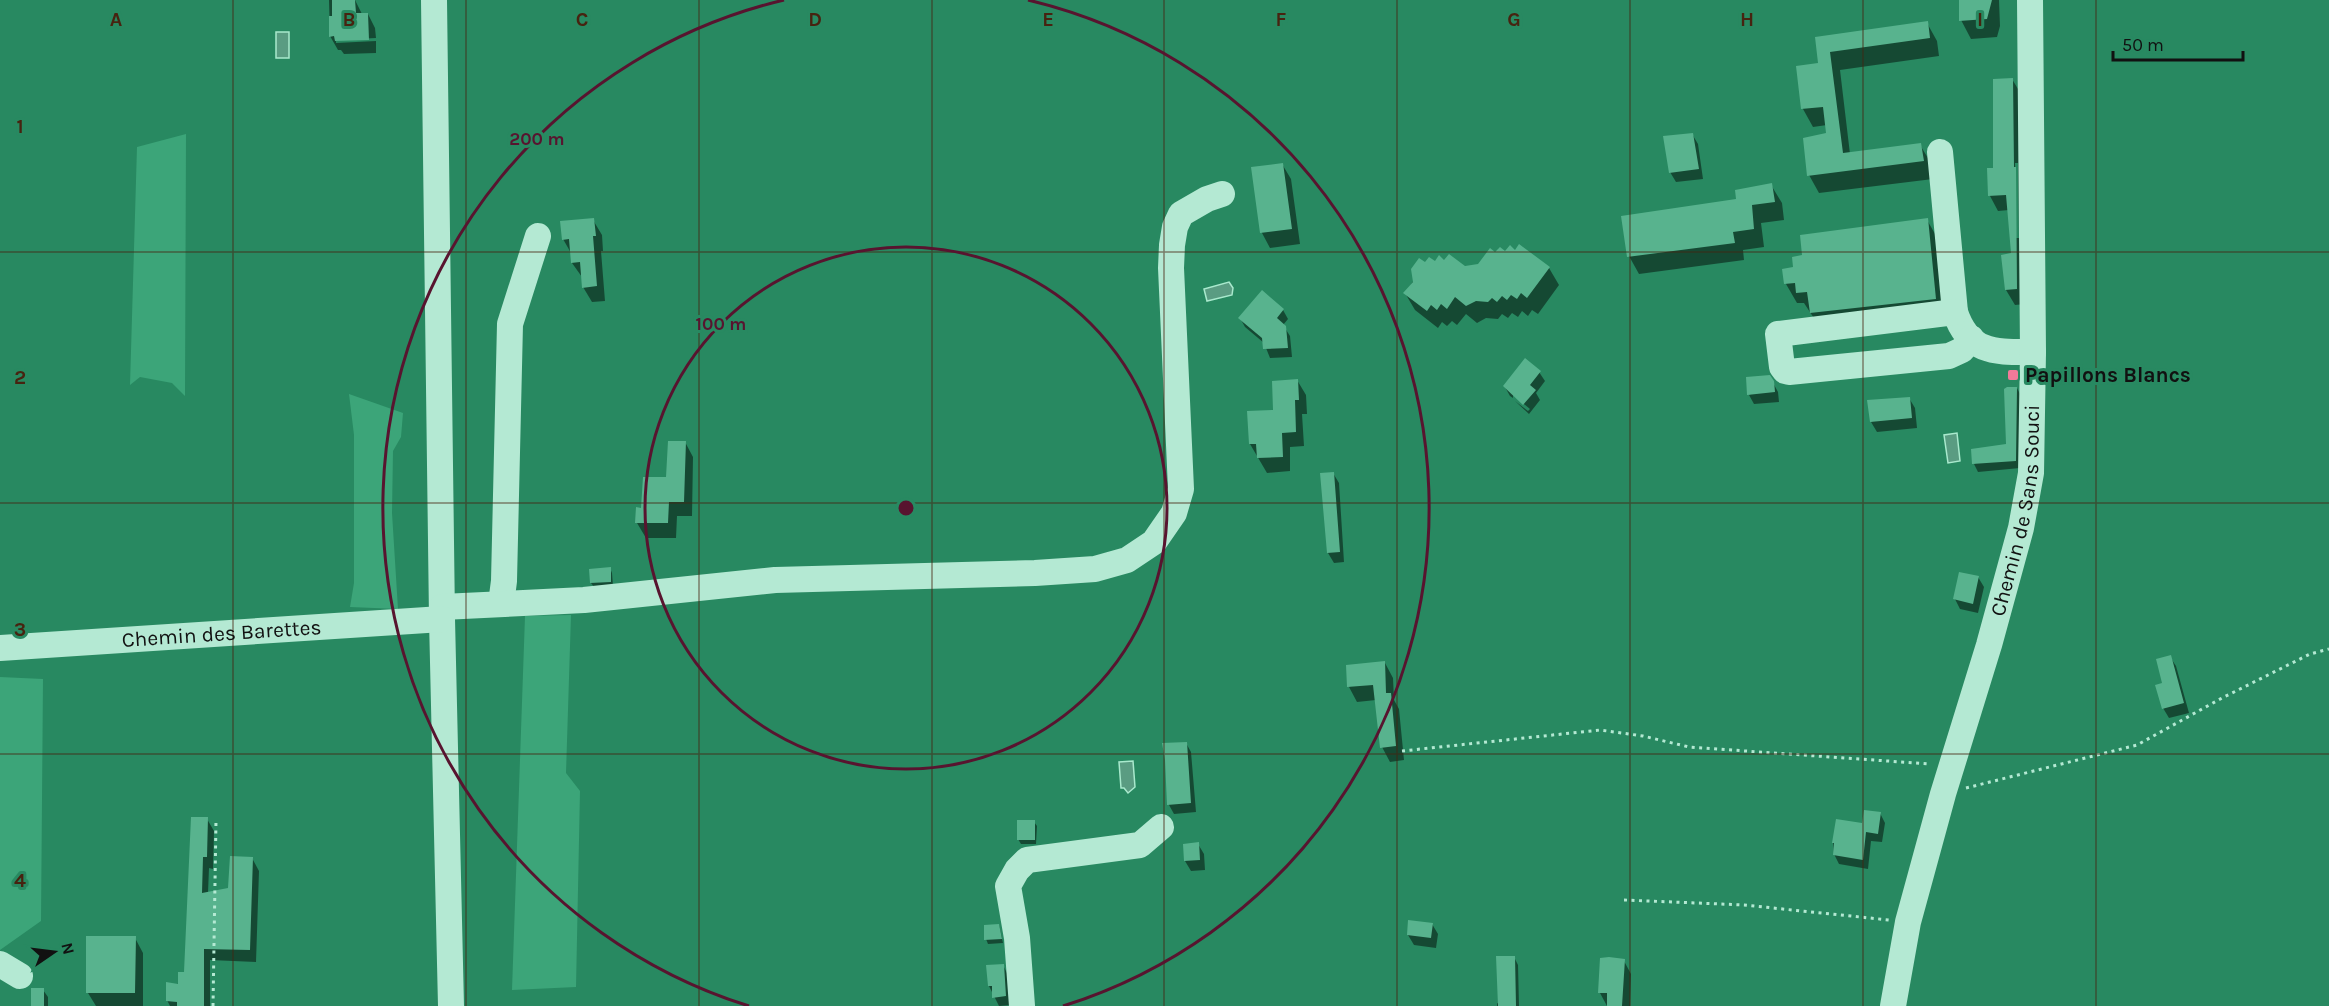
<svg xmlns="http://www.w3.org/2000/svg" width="2329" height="1006" font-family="Karla,sans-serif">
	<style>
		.green { fill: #3ca579 }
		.water { fill: #5a9c82; stroke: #a9e9cd; stroke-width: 1.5 }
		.shadow { fill: #0007; fill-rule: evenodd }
		.building { fill: #58b38e }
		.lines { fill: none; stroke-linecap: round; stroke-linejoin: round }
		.path { stroke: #b4e9d3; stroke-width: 3; stroke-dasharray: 3 4.5; stroke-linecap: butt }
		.minor { stroke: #b4e9d3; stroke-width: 26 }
		.grid { fill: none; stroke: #472310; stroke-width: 1.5; stroke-opacity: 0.55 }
		.ring { fill: none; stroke: #58142f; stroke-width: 3 }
		.poi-dot { fill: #f17a99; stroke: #288961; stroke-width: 2 }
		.labels { text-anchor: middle; stroke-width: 6; stroke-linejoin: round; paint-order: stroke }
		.poi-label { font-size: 21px; font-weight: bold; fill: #111; stroke: #288961; text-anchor: start }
		.street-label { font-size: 21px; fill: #111; stroke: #288961 }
		.grid-label { font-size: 20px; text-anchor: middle; font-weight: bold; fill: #472310; stroke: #288961; stroke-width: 6; stroke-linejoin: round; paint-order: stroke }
		.centre { fill: #58142f; stroke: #288961; stroke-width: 3 }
		.ring-label { font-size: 18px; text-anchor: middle; font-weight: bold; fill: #58142f; stroke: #288961; stroke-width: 6; stroke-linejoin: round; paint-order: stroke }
	</style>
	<rect width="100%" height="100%" fill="#288961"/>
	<path class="green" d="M186,134L185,396L172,383L140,377L130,385L137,147Z
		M349,394L403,413L401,437L393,451L392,513L398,609L350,607L354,583V435Z
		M571,615L566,773L580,791L576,987L512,990L525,616Z
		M0,677L43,679L41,921L0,950Z"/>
	<path class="water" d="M276,32H289V58H276Z
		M1229,282L1233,288L1232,295L1207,301L1204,289Z
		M1957,433L1960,461L1948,463L1944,435Z
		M1133,761L1135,787L1128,793L1124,788H1121L1119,762Z"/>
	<path class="shadow" d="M329,0H355L362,14H368L375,28L376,38L336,40V43L376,41V53L344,54L341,50H338L330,36Z
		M1960,0H1999L2000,26L1997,37L1971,39L1961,20Z
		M1927,23L1937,41L1939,56L1840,70L1850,154L1920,145L1931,163L1933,179L1819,193L1809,175L1828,135L1827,125L1813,127L1803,109L1798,67L1819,64L1817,39Z
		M2012,79L2021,94L2025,304L2015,305L2006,290L2012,255L2009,210L1998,211L1990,196ZM2015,163H2018L2019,238H2016Z
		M1692,134L1698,144L1703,179L1676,182L1670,172Z
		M1282,164L1291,179L1300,244L1270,248L1262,233L1253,169Z
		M1771,185L1782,203L1784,220L1761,223L1764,247L1743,250L1744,260L1639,274L1629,256Z
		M593,220L602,235L603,251H601L605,301L592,302L583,287L582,277L572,263L571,253L563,239Z
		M1927,220L1938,239L1947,319L1823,332L1804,303H1797L1786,284L1795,268Z
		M1506,253L1549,268L1559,285L1538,314L1532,310L1528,316L1522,311L1518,317L1512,313L1508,318L1502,314L1498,319L1486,318L1477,323L1466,314L1457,325L1452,321L1447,326L1442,322L1438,328L1415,310L1405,293L1425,265L1445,262L1464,267L1479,265L1496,255Z
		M1283,310L1288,319L1283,325L1290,336L1292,357L1270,358L1264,343L1245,327L1240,318Z
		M1539,372L1545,381L1536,393L1540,400L1529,414L1515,401L1528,411L1530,409L1513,395V398L1510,396L1505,387Z
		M1297,380L1306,395L1307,414H1302L1304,446L1290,447V471L1267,473L1250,444L1249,412H1275Z
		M1772,381L1778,392L1779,402L1754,404L1749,395Z
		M2017,388L2021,396L2020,468L1978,472L1974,464L2008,445Z
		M1909,398L1915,408L1917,428L1877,432L1871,422Z
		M685,442L693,457L692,516H677L676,538H646L637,523L643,509L668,479Z
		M1333,473L1339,483L1344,562L1334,563L1328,553Z
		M610,568L612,573L613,586L594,587L591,583V570Z
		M1978,577L1984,587L1978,613L1960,609L1955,599Z
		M2170,657L2176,666L2189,713L2169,718L2163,708Z
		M1385,663L1393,678L1394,700L1399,709L1404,760L1390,762L1382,747L1376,700L1357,702L1349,687Z
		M1186,743L1191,752L1196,812L1174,814L1169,805L1167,759Z
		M1880,813L1885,823L1882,842L1871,841L1868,869L1839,864L1834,854L1833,842Z
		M207,819L214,831L213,869L209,868L208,893L229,889L252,858L259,871L256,962L210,960V1006H170L167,1000L185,973Z
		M1034,822L1037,826L1036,844H1021L1018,839Z
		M1198,844L1204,854L1205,870L1191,871L1185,861Z
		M1432,924L1438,934L1436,948L1414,945L1408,935Z
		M999,925L1003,943L988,944L986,939Z
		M135,938L143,953V1006H96L88,993Z
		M1514,957L1518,965L1519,1006H1497V1003L1499,1004Z
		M1624,961L1631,974L1630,1006H1607L1600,993Z
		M1003,965L1008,975L1011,1005L999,1006L989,986Z
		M43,990L48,997V1006H32Z"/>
	<path class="building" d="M332,0H355L356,13H368L369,40L335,41L334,36L329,37V16H332Z
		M1959,0H1992L1987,19L1959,21Z
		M1928,21L1930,38L1830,52L1843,153L1921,143L1924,161L1807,176L1803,138L1826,133L1823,107L1801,109L1796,66L1818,63L1815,37Z
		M2013,78L2014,167H2016L2017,289L2005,290L2001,255L2011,253L2006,195L1988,196L1987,168H1993V79Z
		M1693,133L1699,169L1669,173L1663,136Z
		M1283,163L1292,229L1260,233L1251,167Z
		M1772,183L1775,202L1752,205L1754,229L1733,232L1735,243L1627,257L1621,216L1736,199L1735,190Z
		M594,218L596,236H593L597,286L582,288L580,262L571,263L569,239L562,240L560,221Z
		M1928,218L1936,299L1810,313L1807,292L1796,293L1795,283L1784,284L1782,269L1793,267L1792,257L1802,255L1800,235Z
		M1519,244L1550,267L1527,298L1521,293L1517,299L1511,295L1507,300L1502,296L1497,302L1492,298L1488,302L1476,301L1466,306L1455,297L1447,309L1441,304L1437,310L1431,305L1427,311L1403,293L1413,282L1411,269L1419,258L1425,262L1429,257L1435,261L1439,255L1444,260L1449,254L1465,266L1478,264L1490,248L1495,252L1500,247L1505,251L1510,245L1515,250Z
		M1262,290L1284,309L1277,318L1286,326L1288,348L1263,349L1262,338L1238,318Z
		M1525,358L1541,371L1530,385L1536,390L1523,405L1503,386Z
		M1770,375L1774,381L1775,392L1747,395L1746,377Z
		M1298,379L1299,400H1295L1296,432L1282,433L1283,457L1257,458L1256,444H1249L1247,411L1273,410L1272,381Z
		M2007,387H2017L2016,461L1972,464L1971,449L2006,444L2004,389Z
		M1910,397L1912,418L1870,422L1867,400Z
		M668,441H686L684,502H669L668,523H635L636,507L641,508L643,477H666Z
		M1334,472L1340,552L1327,553L1320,473Z
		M611,567V582L590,583L589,569Z
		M1959,572L1979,576L1973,604L1953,599Z
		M2171,655L2184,703L2162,709L2155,685L2162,683L2156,659Z
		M1385,661L1386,693H1391L1396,746L1380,748L1373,685L1347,687L1346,665Z
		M1187,742L1191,803L1167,805L1165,760L1162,743Z
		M1864,810L1881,812L1878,834L1866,832L1863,860L1833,855L1834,843H1832L1836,819L1862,823Z
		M191,817H208L207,857H203L202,893L228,888L230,856L253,857L250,950L204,949V1006H177V1002L166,1001V982L178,984V972H184Z
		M1017,820H1035V840H1017Z
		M1199,842L1200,860L1184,861L1183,844Z
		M1408,920L1433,923L1431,938L1407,935Z
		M999,924L1002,939L984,940V925Z
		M86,936H136L135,993H86Z
		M1496,956H1515L1516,1006H1498Z
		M1609,957L1625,959L1622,1006H1607V993H1598L1600,958Z
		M1004,964L1006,996L992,998V986H988L986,965Z
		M31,988H44V1006H31Z"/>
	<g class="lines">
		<path class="path" d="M1402,751L1600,730L1643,736L1689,747L1930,764
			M1966,788L2137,745L2222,698L2310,654L2329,649
			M1624,900L1744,905L1889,920
			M213,1006L216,820"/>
		<g class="minor">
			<path d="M434,0L442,619L451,1006"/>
			<path d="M1940,152L1955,312C1969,354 1995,352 2033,352"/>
			<path d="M1955,312L1778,334L1782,367L1785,371L1789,372L1949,356L1962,350L1971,338"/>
			<path d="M501,604L504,581L510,324L538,236"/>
			<path d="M442,607L584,600L775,580L1035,573L1095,569L1127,560L1154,542L1174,513L1181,489L1171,268L1172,245L1175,227L1181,214L1207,199L1222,194"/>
			<path id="s1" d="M0,648L442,619"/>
			<path d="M0,964L20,976"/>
			<path d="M1022,1006L1017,938L1008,886L1017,870L1027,860L1140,845L1161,827"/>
			<path id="s2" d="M1893,1006L1908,922L1943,794L1989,645L2021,528L2031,473L2033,352L2030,0"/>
		</g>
	</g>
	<path class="grid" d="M233,0V1006M466,0V1006M699,0V1006M932,0V1006M1164,0V1006M1397,0V1006M1630,0V1006M1863,0V1006M2096,0V1006M0,252H2329M0,503H2329M0,754H2329"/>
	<g class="ring">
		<circle cx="906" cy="508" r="261"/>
		<path d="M749 1006A522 522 0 0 1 784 0M1028 0A522 522 0 0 1 1063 1006"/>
	</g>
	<rect class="poi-dot" x="2007" y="369" width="12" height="12" rx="3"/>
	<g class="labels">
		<g class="poi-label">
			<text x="2025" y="382">Papillons Blancs</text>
		</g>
		<g class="street-label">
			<text dy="7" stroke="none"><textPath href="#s2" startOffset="512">Chemin de Sans Souci</textPath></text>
			<text dy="7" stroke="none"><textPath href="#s1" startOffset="222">Chemin des Barettes</textPath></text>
		</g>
	</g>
	<g class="grid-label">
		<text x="116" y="26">A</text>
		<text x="349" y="26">B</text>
		<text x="582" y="26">C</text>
		<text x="815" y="26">D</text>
		<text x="1048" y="26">E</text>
		<text x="1281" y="26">F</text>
		<text x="1514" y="26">G</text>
		<text x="1747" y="26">H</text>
		<text x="1980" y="26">I</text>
		<text x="20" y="133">1</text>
		<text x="20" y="384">2</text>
		<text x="20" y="636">3</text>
		<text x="20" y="887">4</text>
	</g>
	<circle cx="906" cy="508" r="9" class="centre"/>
	<g class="ring-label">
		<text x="537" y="145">200 m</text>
		<text x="721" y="330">100 m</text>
	</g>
	<g transform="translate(54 952) rotate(76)" stroke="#288961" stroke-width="4.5" paint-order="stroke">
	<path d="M0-4.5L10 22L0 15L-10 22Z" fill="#111111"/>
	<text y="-9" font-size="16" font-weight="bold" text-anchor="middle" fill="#111111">N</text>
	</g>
	<path d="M2113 51v9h130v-9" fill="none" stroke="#111111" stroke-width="3"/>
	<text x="2122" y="51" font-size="18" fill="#111111" stroke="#288961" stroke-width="4.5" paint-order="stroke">50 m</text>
</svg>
